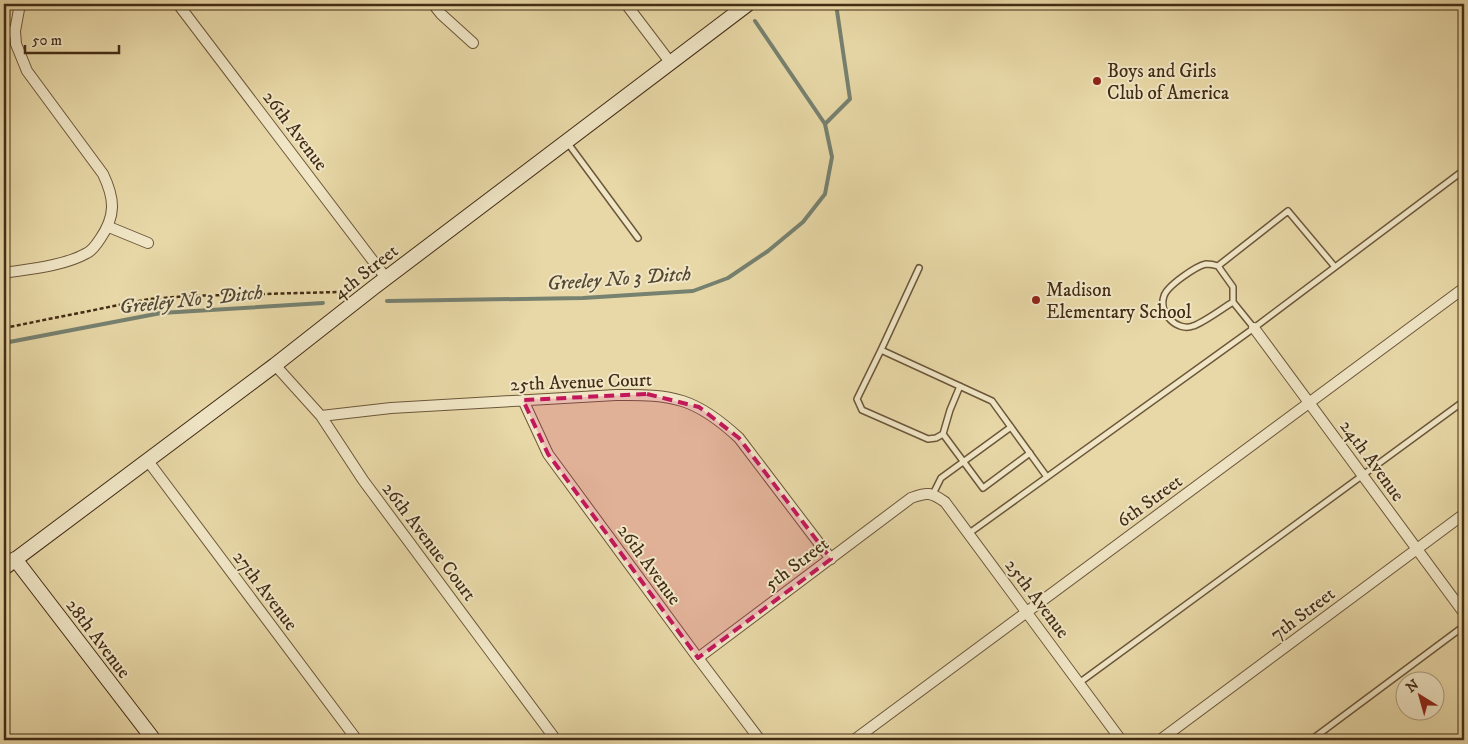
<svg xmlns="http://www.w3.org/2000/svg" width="1468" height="744" font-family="'IM FELL DW Pica',serif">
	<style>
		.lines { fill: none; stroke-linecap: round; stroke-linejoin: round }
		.stream { stroke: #768170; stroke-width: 4 }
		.lane-casing { stroke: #6c573a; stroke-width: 8 }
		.street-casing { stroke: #6c573a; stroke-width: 12 }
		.secondary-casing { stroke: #432c15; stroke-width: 16 }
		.path { stroke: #432c15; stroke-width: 2.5; stroke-dasharray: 4 2.5; stroke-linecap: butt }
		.lane { stroke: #f0e6c6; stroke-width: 5 }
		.street { stroke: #f0e6c6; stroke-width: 10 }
		.secondary { stroke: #f0e6c6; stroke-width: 14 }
		.marked { fill: #c2185b; fill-opacity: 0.2; stroke: #c2185b; stroke-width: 4; stroke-dasharray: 10 6; stroke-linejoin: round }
		.poi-dot { fill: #8f2418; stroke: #f0e6c6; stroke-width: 2 }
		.labels { text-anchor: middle; stroke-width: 4; stroke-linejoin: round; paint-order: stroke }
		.poi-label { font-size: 19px; fill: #432c15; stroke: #f0e6c6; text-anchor: start }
		.street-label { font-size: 19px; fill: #432c15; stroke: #f0e6c6 }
		.water-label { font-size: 20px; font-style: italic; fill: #544833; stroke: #f0e6c6 }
	</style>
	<rect width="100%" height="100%" fill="#e8d8a7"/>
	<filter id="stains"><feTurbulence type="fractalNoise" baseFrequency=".004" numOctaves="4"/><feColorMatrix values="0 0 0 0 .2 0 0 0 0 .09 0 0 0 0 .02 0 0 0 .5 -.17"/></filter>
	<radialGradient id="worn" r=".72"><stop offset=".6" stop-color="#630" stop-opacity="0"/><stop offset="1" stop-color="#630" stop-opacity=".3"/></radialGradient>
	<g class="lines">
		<path class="stream" d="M755,21L825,124
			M387,301L583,298L693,291L728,278L768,251L803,222L825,194L832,157L825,124L850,99L836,4
			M4,343L161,313L323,303"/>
		<g class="lane-casing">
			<path id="lane" d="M567,142L638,238
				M1218,266C1215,265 1210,264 1206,264C1196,266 1167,286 1164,296C1158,313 1177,332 1193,326C1203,323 1223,308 1233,302
				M919,268L881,350L992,401L1047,477
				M1254,328L1233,302V287L1218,266L1288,211L1335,267
				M881,350L857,399L862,410L928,439L936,438L943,434L950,410L960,386
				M943,434L983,488L1030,453
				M933,494L941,478L1011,427
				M968,534L1254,328L1464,170
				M1079,683L1464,401
				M1311,740L1464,626"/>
		</g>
		<g class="street-casing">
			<path id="street" d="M178,4L386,278
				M433,4L441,14L473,43
				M626,4L670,62
				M4,32L15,31
				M109,227L148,243
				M4,273C30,269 64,266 87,253C93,250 96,245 100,239C116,216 115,199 103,174L27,71L16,44L15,31L20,4
				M1254,328L1464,613
				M275,365L321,416L363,480L556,740
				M523,400L548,454L698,658L760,740
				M321,416L391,408L616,395C673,394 696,398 739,438L831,559
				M148,461L357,740
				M698,658L911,498C927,492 931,492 945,502L1121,740
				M854,740L1464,288
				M1160,740L1464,514"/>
		</g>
		<g class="secondary-casing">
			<path id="secondary" d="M15,559L154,740
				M4,568L275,365L373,288L748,4"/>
		</g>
		<path class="path" d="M4,328L149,299L188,296L338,292L343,296"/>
		<use href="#lane" class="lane"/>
		<use href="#street" class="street"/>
		<use href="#secondary" class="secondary"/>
	</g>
	<path class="marked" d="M647,394L699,407L739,438L831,559L698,658L548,454L523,400Z"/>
	<g class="poi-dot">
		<circle cx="1097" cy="81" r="5"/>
		<circle cx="1036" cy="300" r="5"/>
	</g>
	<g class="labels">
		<g class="poi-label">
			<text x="1107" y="77">Boys and Girls<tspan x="1107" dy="22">Club of America</tspan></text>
			<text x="1046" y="296">Madison<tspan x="1046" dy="22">Elementary School</tspan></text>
		</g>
		<g class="street-label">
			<text transform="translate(296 130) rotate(53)" y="7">26th Avenue</text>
			<text transform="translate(365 271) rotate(-38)" y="7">4th Street</text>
			<text transform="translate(581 381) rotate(-2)" y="7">25th Avenue Court</text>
			<text transform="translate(1373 460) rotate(54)" y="7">24th Avenue</text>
			<text transform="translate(1149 500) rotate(-36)" y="7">6th Street</text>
			<text transform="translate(430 541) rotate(53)" y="7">26th Avenue Court</text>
			<text transform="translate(796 563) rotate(-37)" y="7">5th Street</text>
			<text transform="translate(650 564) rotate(54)" y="7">26th Avenue</text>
			<text transform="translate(266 590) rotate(53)" y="7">27th Avenue</text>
			<text transform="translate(1038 598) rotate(53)" y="7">25th Avenue</text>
			<text transform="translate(1302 613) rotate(-37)" y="7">7th Street</text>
			<text transform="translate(99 638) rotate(53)" y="7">28th Avenue</text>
		</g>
		<g class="water-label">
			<text transform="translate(619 278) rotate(-4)" y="7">Greeley No 3 Ditch</text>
			<text transform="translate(191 299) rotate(-6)" y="7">Greeley No 3 Ditch</text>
		</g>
	</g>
	<rect width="1468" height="744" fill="none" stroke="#e8d8a7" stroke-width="20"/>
	<rect x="5" y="5" width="1458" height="734" fill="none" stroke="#432c15" stroke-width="2.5"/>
	<rect x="10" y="10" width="1448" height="724" fill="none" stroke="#432c15"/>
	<g transform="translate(1420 696) rotate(323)"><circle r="24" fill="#f0e6c6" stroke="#ab9c7f"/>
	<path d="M0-4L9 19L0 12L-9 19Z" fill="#8f2418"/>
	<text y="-8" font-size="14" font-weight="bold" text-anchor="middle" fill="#432c15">N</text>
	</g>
	<path d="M25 45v8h94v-8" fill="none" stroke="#432c15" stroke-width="2.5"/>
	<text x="32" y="45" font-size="15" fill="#432c15" stroke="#f0e6c6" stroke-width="4" paint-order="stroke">50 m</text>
	<rect width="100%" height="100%" filter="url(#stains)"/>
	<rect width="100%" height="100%" fill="url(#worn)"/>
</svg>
